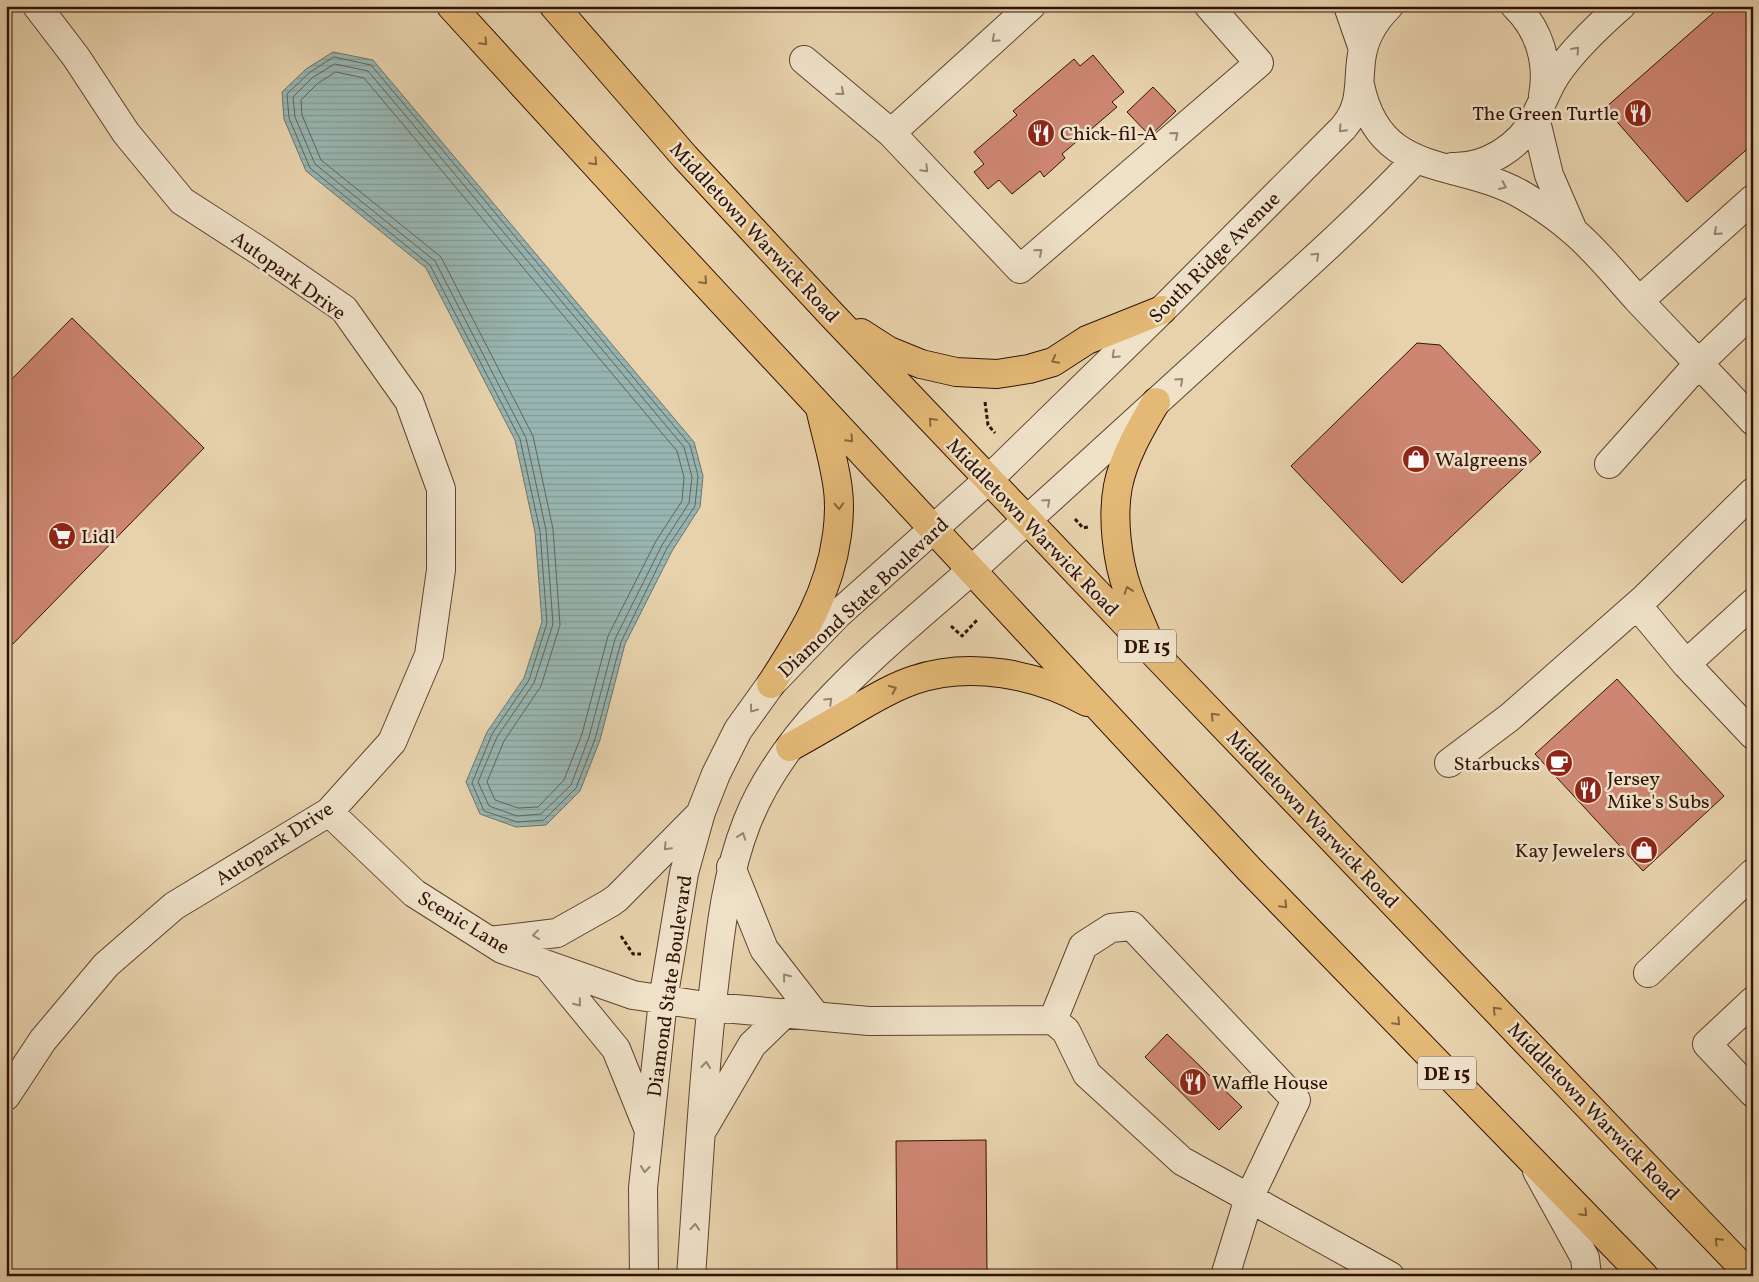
<svg xmlns="http://www.w3.org/2000/svg" width="1759" height="1282" font-family="Vollkorn,serif">
	<style>
		.water { fill: url(#water-rules); stroke: #6f746d }
		.lines { fill: none; stroke-linecap: round; stroke-linejoin: round }
		.shore { stroke: #64645c; stroke-width: 1 }
		.building { fill: #cd8672; stroke: #311207 }
		.minor-casing { stroke: #5e4230; stroke-width: 30 }
		.major-casing { stroke: #311207; stroke-width: 30 }
		.path { stroke: #311207; stroke-width: 3; stroke-dasharray: 4 2.5; stroke-linecap: butt }
		.minor { stroke: #efe2c9; stroke-width: 28 }
		.major { stroke: #e4b976; stroke-width: 28 }
		.oneway { stroke: #9a8472 }
		.oneway2 { stroke: #8a663e }
		.labels { text-anchor: middle; stroke-width: 5; stroke-linejoin: round; paint-order: stroke }
		.shield { fill: #efe2c9; stroke: #6a5041; stroke-width: 1 }
		.shield-label { font-size: 19px; font-weight: bold; fill: #311207 }
		.poi-label { font-size: 20px; fill: #311207; stroke: #efe2c9; text-anchor: start }
		.street-label { font-size: 20px; fill: #311207; stroke: #efe2c9 }
	</style>
	<defs>
		<pattern id="water-rules" width="6" height="5" patternUnits="userSpaceOnUse" patternTransform="scale(1.25)"><rect width="6" height="5" fill="#98b6b1"/><path d="M0 2.5h6" fill="none" stroke="#839b97"/></pattern>
	</defs>
	<rect width="100%" height="100%" fill="#e7d2ac"/>
	<filter id="stains"><feTurbulence type="fractalNoise" baseFrequency=".004" numOctaves="4"/><feColorMatrix values="0 0 0 0 .2 0 0 0 0 .09 0 0 0 0 .02 0 0 0 .5 -.17"/></filter>
	<radialGradient id="worn" r=".72"><stop offset=".6" stop-color="#630" stop-opacity="0"/><stop offset="1" stop-color="#630" stop-opacity=".3"/></radialGradient>
	<path class="water" d="M333,52L373,60L694,442L703,476L700,507L672,551L625,644L600,740L580,791L546,825L516,827L480,814L466,782L487,732L524,678L542,622L535,532L515,440L426,268L306,171L284,119L282,92L306,69Z"/>
	<g class="lines">
		<path class="shore" d="M334,57L371,65L690,445L698,476L695,506L667,548L621,642L595,739L576,788L544,820L517,822L484,811L472,783L492,734L529,680L547,623L540,531L520,439L430,265L310,168L289,118L287,94L309,73Z
			M335,64L368,71L684,447L692,477L689,503L662,545L615,639L589,737L571,785L541,814L517,816L489,806L478,782L497,737L534,683L553,624L546,530L526,438L435,261L315,164L295,117L293,97L312,78Z
			M336,72L364,78L677,451L684,477L682,501L656,541L608,636L582,734L564,780L538,807L518,808L495,800L487,782L504,741L541,686L560,625L553,529L533,436L441,257L321,160L302,115L301,100L317,84Z"/>
	</g>
	<path class="building" d="M1721,6H1753V144L1687,202L1605,108Z
		M1093,55L1124,92L1112,102L1117,107L1062,154L1065,158L1044,177L1040,171L1012,194L999,180L988,189L974,172L984,164L974,152L1017,115L1013,111L1074,59L1080,66Z
		M1153,87L1176,111L1150,136L1127,112Z
		M72,318L204,448L6,651V385Z
		M1417,343L1440,345L1541,452L1402,583L1291,466Z
		M1617,679L1724,796L1643,871L1535,754Z
		M1167,1034L1242,1107L1219,1130L1145,1057Z
		M986,1140L987,1276H897L896,1141Z"/>
	<g class="lines">
		<g class="minor-casing">
			<path id="minor" d="M1348,6L1363,49
				M1515,6C1540,30 1549,63 1543,96
				M804,60L891,133L1020,269L1259,63L1209,6
				M1360,85C1380,181 1458,157 1524,196C1541,206 1558,218 1573,231C1596,250 1618,278 1638,300C1676,340 1715,380 1753,421
				M1535,117L1549,175L1572,228
				M891,133L1031,6
				M1452,167C1486,168 1520,147 1535,117C1543,102 1548,86 1558,72C1576,47 1598,26 1621,6
				M1639,301L1753,199
				M1609,464L1699,363L1753,311
				M1753,603L1686,664L1753,735
				M1637,605L1686,664
				M1449,763L1510,717L1645,598L1753,492
				M329,812L414,893L502,949L633,995L712,1007L869,1021L1053,1020L1066,1031L1087,1074L1182,1161L1390,1276
				M731,867L764,949L816,1016
				M489,941L557,933L610,903L617,898L699,815
				M547,965L616,1049L648,1128
				M1648,973L1753,873
				M1753,1001L1707,1044L1753,1093
				M1053,1020L1083,946L1111,928L1132,926L1296,1100L1249,1198L1225,1276
				M6,1096L43,1040L106,965L174,906L329,812L392,742L429,655L441,570V489L409,401L344,309L261,252L182,201L126,133L76,57L37,6
				M703,1129L752,1045L785,1013
				M1537,1171L1585,1258L1587,1276
				M644,1276L643,1188L663,1000L684,873L701,812L716,774L738,730L771,684L838,614L988,480L1162,310L1343,128C1362,106 1358,87 1361,61C1363,40 1374,21 1389,6
				M691,1276C698,1182 702,1088 713,994C720,935 725,878 747,822C788,718 894,640 975,567C1057,493 1139,418 1220,344C1286,284 1354,225 1415,160"/>
		</g>
		<g class="major-casing">
			<path id="major" d="M451,6L651,225L1250,870L1644,1276
				M554,6L685,157L831,314L1152,651L1751,1276
				M861,333L889,351L921,364L956,372L997,374L1029,369L1053,362L1087,340L1162,310
				M1148,640C1142,624 1134,608 1128,591C1117,561 1112,517 1118,486C1124,456 1141,428 1156,402
				M771,684C802,636 829,594 837,535C839,520 840,506 838,490C835,463 826,435 820,408
				M790,747C812,735 834,722 856,709C875,698 893,687 914,680C970,661 1037,674 1087,702"/>
		</g>
		<path class="path" d="M985,402L988,425L995,433
			M1075,519L1083,528L1088,527
			M951,626L962,636L977,620
			M621,936L633,954H641"/>
		<use href="#minor" class="minor"/>
		<use href="#major" class="major"/>
	</g>
	<defs><path id="oneway-chevron" d="M-2-3.5L2.5 0L-2 3.5" fill="none" stroke-width="1.6" stroke-linecap="round" stroke-linejoin="round" transform="scale(1.25)"/></defs>
	<g class="oneway">
		<use href="#oneway-chevron" transform="translate(995 39) rotate(138)"/>
		<use href="#oneway-chevron" transform="translate(1576 50) rotate(-48)"/>
		<use href="#oneway-chevron" transform="translate(841 92) rotate(40)"/>
		<use href="#oneway-chevron" transform="translate(1342 129) rotate(133)"/>
		<use href="#oneway-chevron" transform="translate(1175 135) rotate(-41)"/>
		<use href="#oneway-chevron" transform="translate(925 169) rotate(46)"/>
		<use href="#oneway-chevron" transform="translate(1503 186) rotate(24)"/>
		<use href="#oneway-chevron" transform="translate(1717 232) rotate(138)"/>
		<use href="#oneway-chevron" transform="translate(1039 252) rotate(-41)"/>
		<use href="#oneway-chevron" transform="translate(1316 256) rotate(-43)"/>
		<use href="#oneway-chevron" transform="translate(1115 355) rotate(136)"/>
		<use href="#oneway-chevron" transform="translate(1180 381) rotate(-42)"/>
		<use href="#oneway-chevron" transform="translate(1047 502) rotate(-42)"/>
		<use href="#oneway-chevron" transform="translate(829 701) rotate(-44)"/>
		<use href="#oneway-chevron" transform="translate(753 709) rotate(126)"/>
		<use href="#oneway-chevron" transform="translate(742 836) rotate(-70)"/>
		<use href="#oneway-chevron" transform="translate(667 847) rotate(134)"/>
		<use href="#oneway-chevron" transform="translate(536 935) rotate(173)"/>
		<use href="#oneway-chevron" transform="translate(786 977) rotate(-128)"/>
		<use href="#oneway-chevron" transform="translate(578 1003) rotate(51)"/>
		<use href="#oneway-chevron" transform="translate(706 1065) rotate(-84)"/>
		<use href="#oneway-chevron" transform="translate(645 1169) rotate(96)"/>
		<use href="#oneway-chevron" transform="translate(695 1227) rotate(-86)"/>
	</g>
	<g class="oneway2">
		<use href="#oneway-chevron" transform="translate(484 42) rotate(47)"/>
		<use href="#oneway-chevron" transform="translate(594 162) rotate(47)"/>
		<use href="#oneway-chevron" transform="translate(704 281) rotate(47)"/>
		<use href="#oneway-chevron" transform="translate(1055 360) rotate(153)"/>
		<use href="#oneway-chevron" transform="translate(932 421) rotate(-133)"/>
		<use href="#oneway-chevron" transform="translate(850 439) rotate(47)"/>
		<use href="#oneway-chevron" transform="translate(839 506) rotate(87)"/>
		<use href="#oneway-chevron" transform="translate(1128 590) rotate(-109)"/>
		<use href="#oneway-chevron" transform="translate(893 689) rotate(-24)"/>
		<use href="#oneway-chevron" transform="translate(1214 716) rotate(-134)"/>
		<use href="#oneway-chevron" transform="translate(1284 905) rotate(46)"/>
		<use href="#oneway-chevron" transform="translate(1496 1010) rotate(-134)"/>
		<use href="#oneway-chevron" transform="translate(1397 1022) rotate(46)"/>
		<use href="#oneway-chevron" transform="translate(1584 1213) rotate(46)"/>
		<use href="#oneway-chevron" transform="translate(1718 1241) rotate(-134)"/>
	</g>
	<defs>
		<g id="restaurant-disc" transform="scale(1.4375)"><circle r="9.5" fill="#8f2418" stroke="#efe2c9"/><path d="M-5-6h1v4h1v-4h1v4h1v-4h1v5L-1.5 .5V6h-2V.5L-5-1ZM5-6V6H3V1.5H1.5Q1.5-4 5-6Z" fill="#fff"/></g>
		<g id="shop-disc" transform="scale(1.4375)"><circle r="9.5" fill="#8f2418" stroke="#efe2c9"/><path d="M-5-2.5h2.3a2.7 3.5 0 0 1 5.4 0H5L5.5 6h-11ZM-1.5-2.5h3a1.5 2.3 0 0 0-3 0Z" fill="#fff"/></g>
		<g id="supermarket-disc" transform="scale(1.4375)"><circle r="9.5" fill="#8f2418" stroke="#efe2c9"/><path d="M-6-5.5h2.5l.6 2H6L4.5 2H-2.5L-4.4-4H-6ZM-1.5 3.2a1.3 1.3 0 1 0 .1 0ZM3 3.2a1.3 1.3 0 1 0 .1 0Z" fill="#fff"/></g>
		<g id="cafe-disc" transform="scale(1.4375)"><circle r="9.5" fill="#8f2418" stroke="#efe2c9"/><path d="M-5.5-4.5H6V0H3Q3 3.5 0 3.5H-2.5Q-5.5 3.5-5.5 0ZM3-3.2v2h1.7v-2ZM-6 4.5H4V6H-6Z" fill="#fff"/></g>
	</defs>
	<g fill-rule="evenodd">
		<use href="#restaurant-disc" x="1638" y="113"/>
		<use href="#restaurant-disc" x="1041" y="133"/>
		<use href="#shop-disc" x="1416" y="459"/>
		<use href="#supermarket-disc" x="62" y="536"/>
		<use href="#cafe-disc" x="1559" y="763"/>
		<use href="#restaurant-disc" x="1588" y="790"/>
		<use href="#shop-disc" x="1644" y="850"/>
		<use href="#restaurant-disc" x="1193" y="1082"/>
	</g>
	<g class="labels">
		<g class="shield">
			<rect x="1118" y="629.5" width="58" height="33" rx="4"/>
			<rect x="1418" y="1056.5" width="58" height="33" rx="4"/>
		</g>
		<g class="shield-label">
			<text x="1147" y="653">DE 15</text>
			<text x="1447" y="1080">DE 15</text>
		</g>
		<g class="poi-label">
			<text x="1619" y="120" text-anchor="end">The Green Turtle</text>
			<text x="1060" y="140">Chick-fil-A</text>
			<text x="1435" y="466">Walgreens</text>
			<text x="81" y="543">Lidl</text>
			<text x="1540" y="770" text-anchor="end">Starbucks</text>
			<text x="1607" y="785">Jersey<tspan x="1607" dy="23">Mike's Subs</tspan></text>
			<text x="1625" y="857" text-anchor="end">Kay Jewelers</text>
			<text x="1212" y="1089">Waffle House</text>
		</g>
		<g class="street-label">
			<text transform="translate(755 232) rotate(47)" y="7">Middletown Warwick Road</text>
			<text transform="translate(1214 257) rotate(-45)" y="7">South Ridge Avenue</text>
			<text transform="translate(289 275) rotate(36)" y="7">Autopark Drive</text>
			<text transform="translate(1033 527) rotate(46)" y="7">Middletown Warwick Road</text>
			<text transform="translate(863 597) rotate(-43)" y="7">Diamond State Boulevard</text>
			<text transform="translate(1313 819) rotate(46)" y="7">Middletown Warwick Road</text>
			<text transform="translate(274 843) rotate(-33)" y="7">Autopark Drive</text>
			<text transform="translate(464 922) rotate(31)" y="7">Scenic Lane</text>
			<text transform="translate(669 986) rotate(-82)" y="7">Diamond State Boulevard</text>
			<text transform="translate(1594 1111) rotate(46)" y="7">Middletown Warwick Road</text>
		</g>
	</g>
	<rect width="1759" height="1282" fill="none" stroke="#e7d2ac" stroke-width="25"/>
	<rect x="8" y="8" width="1744" height="1267" fill="none" stroke="#311207" stroke-width="2.5"/>
	<rect x="12" y="12" width="1734" height="1257" fill="none" stroke="#311207"/>
	<rect width="100%" height="100%" filter="url(#stains)"/>
	<rect width="100%" height="100%" fill="url(#worn)"/>
</svg>
